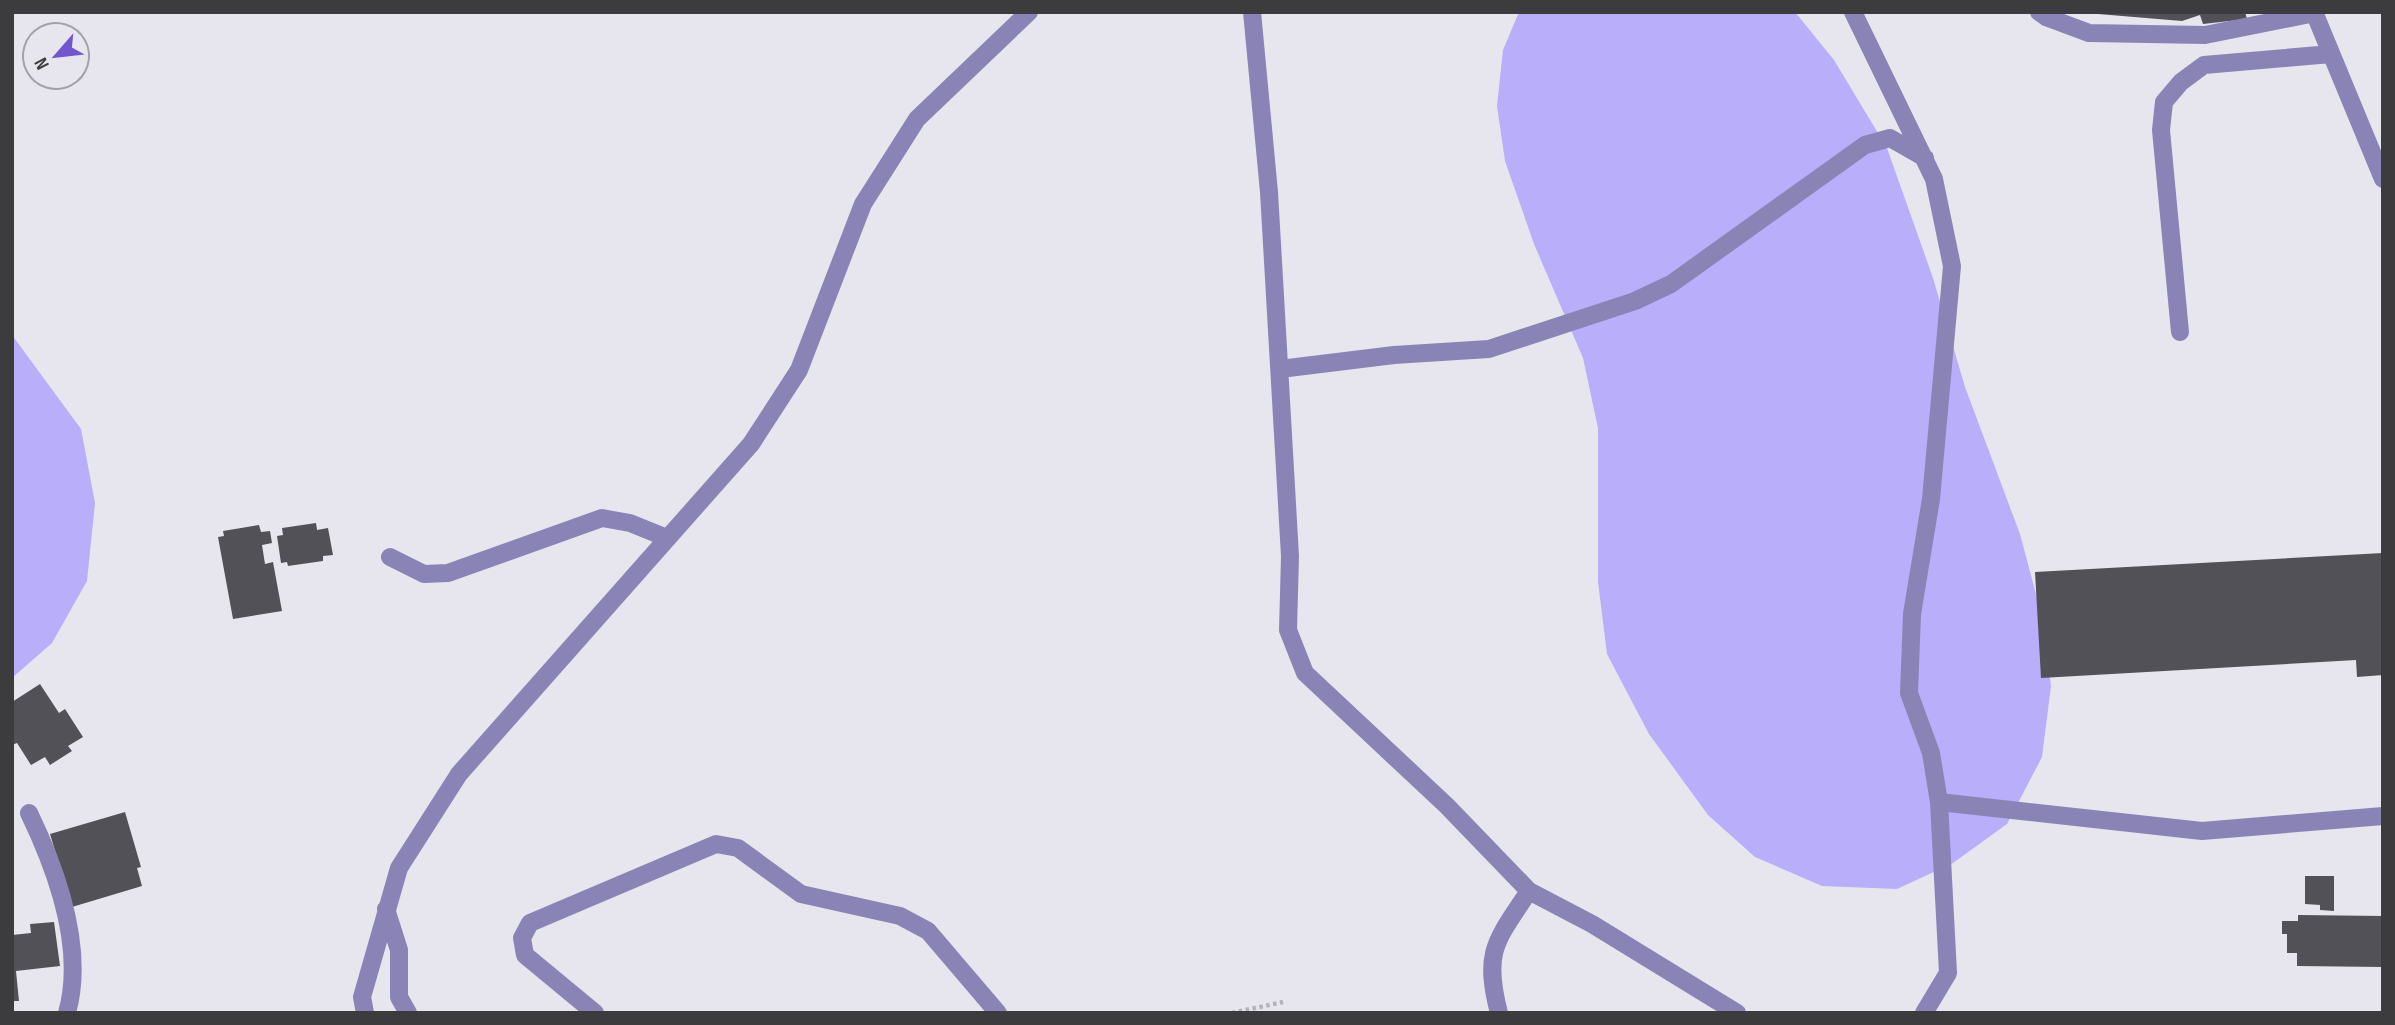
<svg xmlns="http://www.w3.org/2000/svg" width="2395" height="1025" font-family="'Sofia Sans Condensed',sans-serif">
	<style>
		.forest { fill: #b8aefa }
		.building { fill: #525158 }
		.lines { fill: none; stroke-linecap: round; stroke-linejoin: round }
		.path { stroke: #b3b2b8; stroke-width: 4.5; stroke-dasharray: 3.5 3.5; stroke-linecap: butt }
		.minor { stroke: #8a84b6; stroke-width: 18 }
	</style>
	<rect width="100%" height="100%" fill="#e7e6ee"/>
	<path class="forest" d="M1519,12H1795L1834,60L1887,148L1933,278L1965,387L2020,534L2042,617L2051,686L2042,757L2007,824L1953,863L1897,889L1822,886L1755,857L1708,815L1649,734L1607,654L1598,582V428L1583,358L1534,244L1505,161L1497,106L1503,50Z
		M12,335L81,429L95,503L87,581L52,643L12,678Z"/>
	<path class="building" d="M2098,12H2245L2247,19L2203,24L2200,15L2182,21L2098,14Z
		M316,523L317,530L328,528L333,555L323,556V561L288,566L287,562L281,563L277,536L283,535L282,528Z
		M259,525L261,532L270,531L272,543L262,545L265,564L273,562L282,611L233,619L218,537L224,536L223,531Z
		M2383,553V675L2357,677L2356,660L2041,678L2035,572Z
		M40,684L59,713L65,709L83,737L68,746L72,751L50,765L45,757L31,765L17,743L12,745V702Z
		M125,812L141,867L137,868L142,886L72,907L50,834Z
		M2305,876H2334V911L2320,910V905L2305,904Z
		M2298,915L2383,916V967L2297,966V953H2287V934H2282V921H2298Z
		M54,922L60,966L16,971L19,1001H12V935L31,933L30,924Z"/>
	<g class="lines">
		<path class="path" d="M1232,1013L1283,1002"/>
		<path class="minor" d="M1252,12L1269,192L1290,556L1288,630L1305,673L1447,806L1529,891L1592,924L1737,1013
			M1853,12L1934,179L1952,266L1931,499L1912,614L1909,693L1931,753L1939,802L1948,973L1924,1013
			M2039,12L2046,17L2089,33L2205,35L2315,13
			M2314,12L2383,179
			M2180,332L2161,130L2164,102L2181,82L2204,65L2331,54
			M1280,369L1394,355L1489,349L1635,301L1671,284L1865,145L1890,138L1925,158
			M390,557L424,574L448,573L602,518L630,523L667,538
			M1939,802L2202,831L2383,816
			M29,813C57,871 85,949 67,1013
			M386,909L399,950V997L408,1013
			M365,1013L362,997L399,868L459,774L751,444L799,370L863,204L917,119L1029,12
			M595,1013L525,955L522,938L530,923L716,844L738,848L801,894L900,916L928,931L998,1013
			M1499,1013C1483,951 1496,941 1529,891"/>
	</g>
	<rect width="2395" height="1025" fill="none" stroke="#3c3c3f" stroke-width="28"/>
	<g transform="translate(56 56) rotate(242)"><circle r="33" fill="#e7e6ee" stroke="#a3a2a8" stroke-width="2"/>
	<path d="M0-5L12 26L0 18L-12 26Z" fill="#7256cf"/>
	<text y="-10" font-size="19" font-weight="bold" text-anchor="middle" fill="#3c3c3f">N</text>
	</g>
</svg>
